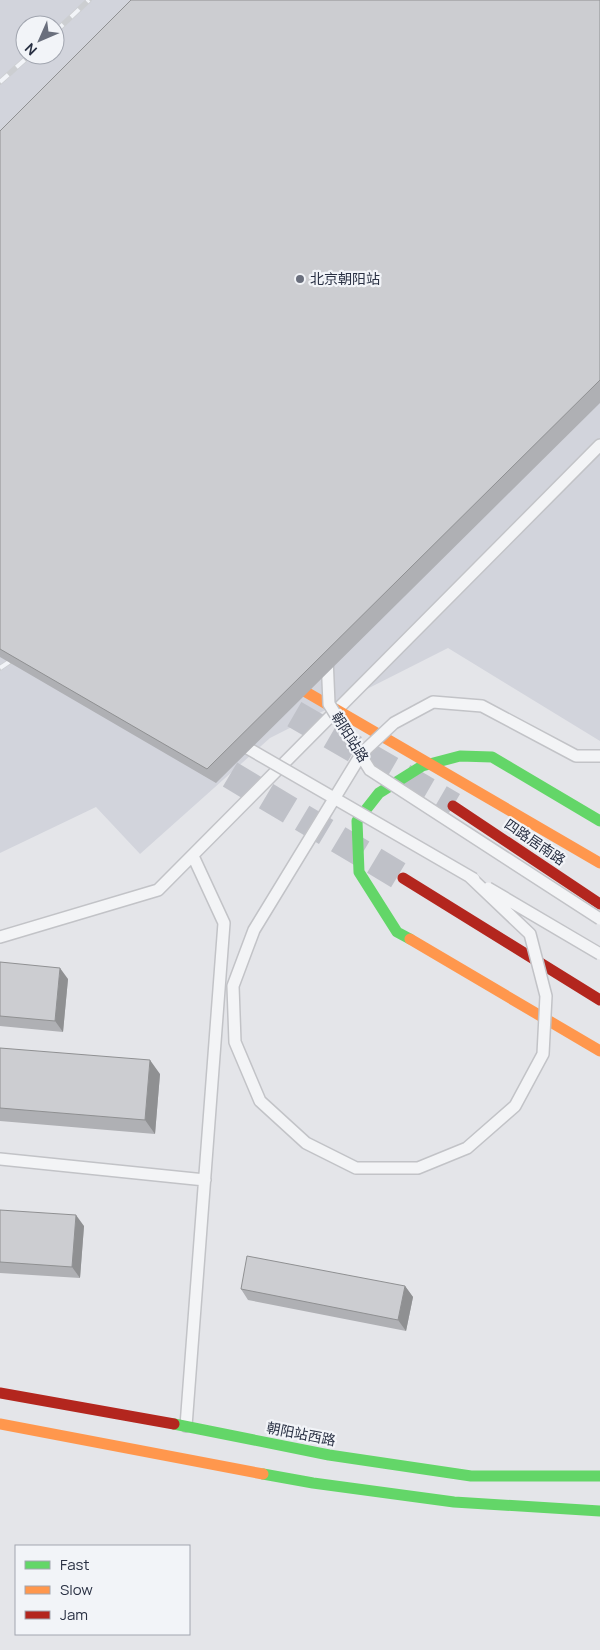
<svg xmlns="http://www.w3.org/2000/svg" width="600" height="1650" font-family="Manrope,'Noto Sans SC',sans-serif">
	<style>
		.built { fill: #d2d4dc; fill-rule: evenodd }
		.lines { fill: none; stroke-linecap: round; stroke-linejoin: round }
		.secondary-tunnel { stroke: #bfc1c8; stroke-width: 28; stroke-dasharray: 28 14; stroke-linecap: butt }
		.lane-casing { stroke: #c2c3c7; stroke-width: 14 }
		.lane { stroke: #f3f4f6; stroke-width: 11 }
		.fast { stroke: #63d668; stroke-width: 11 }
		.slow { stroke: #ff974d; stroke-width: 11 }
		.jam { stroke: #b3261e; stroke-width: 11 }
		.rail-casing { stroke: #ccced1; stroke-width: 5.5 }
		.rail { stroke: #f2f4f8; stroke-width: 4; stroke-dasharray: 11; stroke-linecap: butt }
		.lane-bridge-casing { stroke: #c2c3c7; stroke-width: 14; stroke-linecap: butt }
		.lane-bridge { stroke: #f3f4f6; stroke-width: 11 }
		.wall { fill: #afb0b4 }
		.shaded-wall { fill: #8f9092 }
		.building { fill: #cccdd1; stroke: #8f9092 }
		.poi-dot { fill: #6a6f7d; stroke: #f2f4f8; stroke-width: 2 }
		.labels { text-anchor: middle; stroke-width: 4.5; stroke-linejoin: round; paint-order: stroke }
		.poi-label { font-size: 14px; fill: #293043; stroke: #f2f4f8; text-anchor: start }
		.street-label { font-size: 14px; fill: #293043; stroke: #f2f4f8 }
	</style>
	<rect width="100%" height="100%" fill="#e4e5e9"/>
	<path class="built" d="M0,0H600V741L448,648L270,738L140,854L96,807L0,853ZM25,25H55V55H25Z"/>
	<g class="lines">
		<path class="secondary-tunnel" d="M258,693L453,806
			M194,753L403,878"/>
		<g class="lane-casing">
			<path id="lane" d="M0,937L158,890L600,445
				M0,1159L205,1180
				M186,1426L224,923L193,856"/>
		</g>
		<use href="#lane" class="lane"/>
		<path class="fast" d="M410,939L397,932L359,872L357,821L379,793L422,766L460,756L492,757L600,821
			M174,1424L329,1455L471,1476H600
			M263,1474L313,1483L454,1502L600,1511"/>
		<path class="slow" d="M275,674L600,863
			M410,939L600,1051
			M0,1424L263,1474"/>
		<path class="jam" d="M453,806L600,904
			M403,878L600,1000
			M0,1393L174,1424"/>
		<g class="rail-casing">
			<path id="rail" d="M55,32L89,0
				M0,82L30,55
				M0,668L21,654"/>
		</g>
		<use href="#rail" class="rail"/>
		<g class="lane-bridge-casing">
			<path id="lane-bridge" d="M327,657L329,704L370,770L600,919
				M237,742L474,879
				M469,876L530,934L546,996L543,1054L515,1106L467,1148L418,1168H356L306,1143L260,1101L235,1042L233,986L254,930L362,753L394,723L433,702L482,706L576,756H600
				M488,888L600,954"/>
		</g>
		<use href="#lane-bridge" class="lane-bridge"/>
	</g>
	<path class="wall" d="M600,0V403L216,783L0,657V131Z
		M0,962L68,979L63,1032L0,1026Z
		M0,1048L160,1074L155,1134L0,1121Z
		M0,1210L84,1226L80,1278L0,1273Z
		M405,1286L413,1297L406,1331L248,1300L241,1289Z"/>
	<path class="shaded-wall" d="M60,968L68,979L63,1032L55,1021Z
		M150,1060L160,1074L155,1134L145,1120Z
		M76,1215L84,1226L80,1278L72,1267Z
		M405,1286L413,1297L406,1331L398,1320Z"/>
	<path class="building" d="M131,0H600V380L207,769L0,649V131Z
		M0,962L60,968L55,1021L0,1016Z
		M0,1048L150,1060L145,1120L0,1108Z
		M0,1210L76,1215L72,1267L0,1262Z
		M247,1256L405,1286L398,1320L241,1289Z"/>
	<circle class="poi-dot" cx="300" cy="279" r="5"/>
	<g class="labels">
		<g class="poi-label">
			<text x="310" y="284">北京朝阳站</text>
		</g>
		<g class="street-label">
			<text transform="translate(350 737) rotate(58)" y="5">朝阳站路</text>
			<text transform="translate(535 842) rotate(34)" y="5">四路居南路</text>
			<text transform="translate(301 1434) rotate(11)" y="5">朝阳站西路</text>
		</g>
	</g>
	<rect x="15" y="1545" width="175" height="90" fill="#f2f4f8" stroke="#a2a6b0"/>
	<rect x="25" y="1561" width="25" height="8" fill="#63d668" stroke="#a2a6b0"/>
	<text x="60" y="1570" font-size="15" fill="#293043">Fast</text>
	<rect x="25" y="1586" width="25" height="8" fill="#ff974d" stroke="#a2a6b0"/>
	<text x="60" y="1595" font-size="15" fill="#293043">Slow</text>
	<rect x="25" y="1611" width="25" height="8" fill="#b3261e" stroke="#a2a6b0"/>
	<text x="60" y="1620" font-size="15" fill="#293043">Jam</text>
	<g transform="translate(40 40) rotate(225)"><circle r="24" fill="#f2f4f8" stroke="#a2a6b0"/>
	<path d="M0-4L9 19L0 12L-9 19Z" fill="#6a6f7d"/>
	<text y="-8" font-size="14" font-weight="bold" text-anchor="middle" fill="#293043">N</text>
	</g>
</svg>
